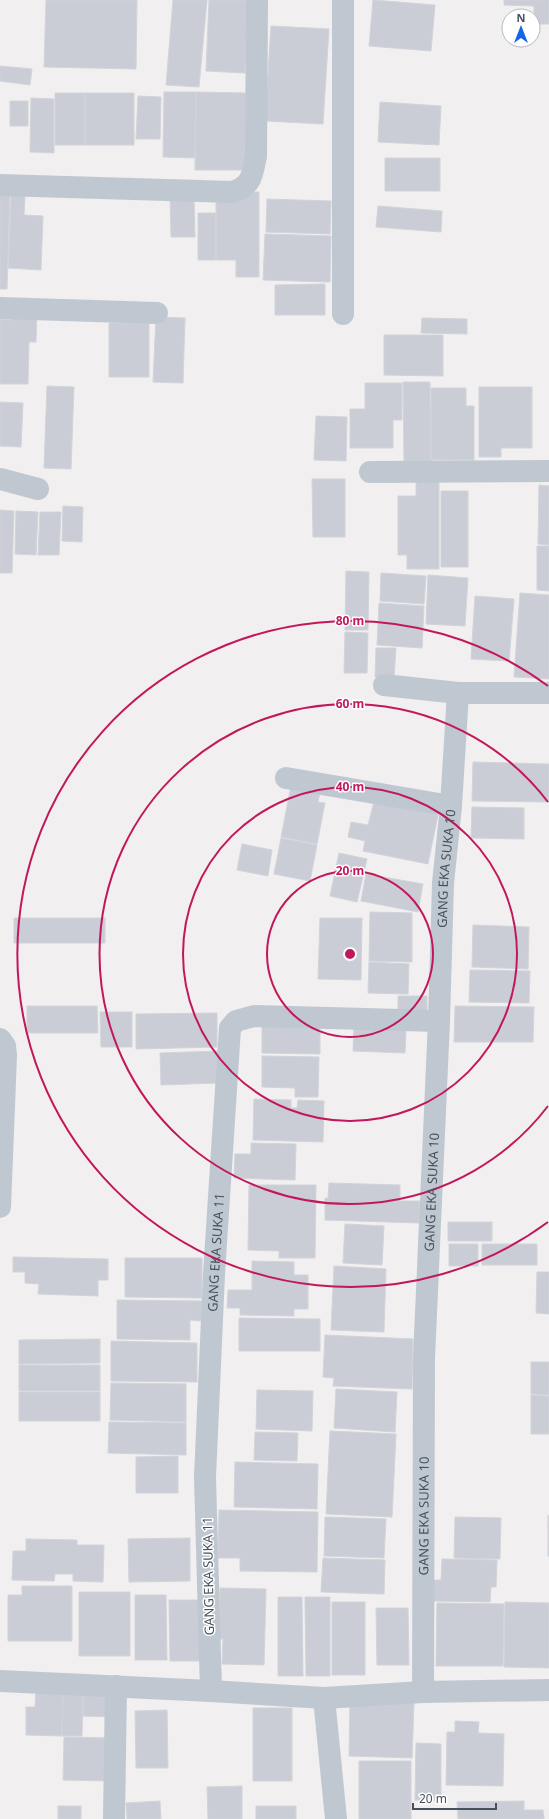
<svg xmlns="http://www.w3.org/2000/svg" width="549" height="1819" font-family="'Noto Sans',sans-serif">
	<style>
		.building { fill: #cacdd5; stroke: #d2d4da }
		.lines { fill: none; stroke-linecap: round; stroke-linejoin: round }
		.minor { stroke: #bfc8d1; stroke-width: 22 }
		.ring { fill: none; stroke: #c2185b; stroke-width: 2 }
		.labels { text-anchor: middle; stroke-width: 3; stroke-linejoin: round; paint-order: stroke }
		.street-label { font-size: 13px; fill: #46515d; stroke: #fff }
		.centre { fill: #c2185b; stroke: #fff; stroke-width: 2 }
		.ring-label { font-size: 12px; text-anchor: middle; font-weight: bold; fill: #c2185b; stroke: #fff; stroke-width: 3; stroke-linejoin: round; paint-order: stroke }
	</style>
	<rect width="100%" height="100%" fill="#f1efef"/>
	<path class="building" d="M46,0H137L136,69L44,67Z
		M173,0H207L199,87L166,85Z
		M209,0H248L245,73L206,71Z
		M373,0L435,5L431,51L369,46Z
		M504,0H549V24H534V6L504,5Z
		M271,26L329,29L323,124L265,121Z
		M0,66L32,69L30,85L0,81Z
		M164,92H196L195,158L163,157Z
		M196,92L246,93L245,170H195Z
		M55,93H85V145H55Z
		M85,93H134V145H85Z
		M138,96L161,97L160,139H136Z
		M31,98L54,99V153L30,152Z
		M10,101H28V126H10Z
		M380,102L441,106L439,145L378,142Z
		M385,158H440V191H385Z
		M216,192H259V277H236V260H216Z
		M0,194L10,195L7,289H0Z
		M11,195L25,196L24,215L43,216L41,270L8,268Z
		M170,195H194L195,237H171Z
		M267,199L331,201L330,234L266,232Z
		M378,206L442,211L441,232L376,227Z
		M198,213H216V260H198Z
		M265,234L331,236L330,282L263,280Z
		M325,284V315H275V285Z
		M11,310L37,311L36,342H29L28,384H0V319L11,320Z
		M156,317L185,318L183,383L153,382Z
		M422,318L467,319V334L421,333Z
		M109,323H149V377H109Z
		M384,335H443V376L384,375Z
		M403,382H430L431,461H404Z
		M365,383H402V420H393V448H350V409H365Z
		M47,386L74,387L71,469L44,468Z
		M479,387H532V448H501V457H479Z
		M431,388H466V406H474V460H431Z
		M0,402L23,403L21,447L0,446Z
		M316,416L347,417L346,461L314,460Z
		M416,476H439V569H407V555H398V496H416Z
		M312,479H345V537H313Z
		M539,485L549,486V545L538,544Z
		M441,491H468V567H441Z
		M63,506L83,507L82,542L62,541Z
		M0,510L14,511L12,573H0Z
		M16,511L38,512L36,555L15,554Z
		M40,512H61L59,555H38Z
		M537,546H549V591L537,590Z
		M346,571L369,572L368,630H345Z
		M381,573L426,576L424,604L380,601Z
		M428,575L468,578L465,626L426,624Z
		M520,593L549,595V679L514,677Z
		M475,596L514,599L509,661L471,659Z
		M379,603L424,606L422,648L377,645Z
		M345,632L368,633L367,673H344Z
		M376,648H396L394,678L375,677Z
		M473,762L549,764V802L472,801Z
		M291,786L320,792L318,802L325,803L317,844L281,837Z
		M374,802L438,815L428,864L363,851L365,841L348,837L351,822L368,825Z
		M472,807L524,808V839L471,838Z
		M281,838L317,845L310,881L274,874Z
		M242,844L272,850L268,876L237,870Z
		M339,853L367,859L357,902L330,896Z
		M366,874L423,884L418,912L361,901Z
		M370,912L412,913V962L369,961Z
		M14,918H105V943H14Z
		M320,918H362L361,980L318,979Z
		M473,925L529,927L528,969L472,967Z
		M369,962L409,964L408,994L368,993Z
		M470,970L530,971L529,1003L469,1002Z
		M398,996H427V1015H398Z
		M27,1006H97L98,1033H27Z
		M455,1006L534,1007L533,1042H454Z
		M100,1012H132V1047H101Z
		M217,1013V1047L136,1049V1014Z
		M262,1020L320,1021V1054L262,1053Z
		M354,1027L406,1029L405,1053L353,1051Z
		M218,1051L219,1083L161,1085L160,1053Z
		M262,1056L319,1057L318,1097H295V1088L262,1087Z
		M254,1099L291,1100V1108H297L298,1100L324,1101L323,1142L253,1140Z
		M251,1143L296,1144L295,1180L234,1178L235,1154H251Z
		M329,1183L400,1185V1201H420L419,1223L325,1220V1198H328Z
		M249,1185H316L315,1258H279V1251L248,1250Z
		M448,1222H492V1241H448Z
		M345,1224L384,1226L382,1265L343,1263Z
		M449,1244H478V1266H449Z
		M482,1244H537V1265H482Z
		M13,1257L108,1259V1280H98V1296L38,1294L39,1284L25,1283V1272H13Z
		M125,1258H202V1298L125,1297Z
		M252,1261L294,1262V1275H308V1309H294V1316L240,1315V1308H227L228,1290H252Z
		M334,1266L386,1269L384,1332L331,1330Z
		M537,1272H549V1314L536,1313Z
		M117,1300L202,1301V1321L190,1320V1340L117,1339Z
		M239,1318L320,1319V1351H239Z
		M325,1335L413,1339L412,1389L333,1386L334,1378L323,1377Z
		M100,1339V1363L19,1364V1340Z
		M111,1341L197,1343V1382L111,1381Z
		M531,1362H549V1395L531,1394Z
		M19,1365H100V1391H19Z
		M111,1383L186,1384V1422L110,1420Z
		M336,1389L397,1392L395,1432L334,1428Z
		M257,1390L313,1391L312,1431L256,1429Z
		M19,1392H100V1421H19Z
		M531,1395L549,1396V1434H531Z
		M109,1422L186,1423V1455L108,1453Z
		M330,1431L396,1434L392,1517L326,1514Z
		M255,1432L298,1433L297,1461L254,1460Z
		M178,1456V1493H136V1457Z
		M235,1462L318,1464L317,1509L234,1507Z
		M219,1510L318,1512L317,1572L240,1571V1558H218Z
		M548,1515L549,1556H548Z
		M325,1517L386,1519L384,1558L324,1556Z
		M455,1517L501,1518L500,1559L454,1558Z
		M190,1538V1581L129,1582L128,1539Z
		M26,1539L77,1540V1545H104L103,1582L73,1581V1574H55L54,1581L12,1580L13,1551H26Z
		M323,1558L385,1560L384,1594L321,1592Z
		M442,1559L497,1560L496,1587H491L490,1602L433,1601L434,1580H441Z
		M22,1586H72V1641H8V1595H22Z
		M220,1588L266,1589L264,1665L222,1664L223,1639H219Z
		M79,1592H130V1656H79Z
		M135,1595H166L167,1660H135Z
		M278,1597H302L303,1676H278Z
		M305,1597H330V1676H306Z
		M169,1600H204L205,1661H170Z
		M332,1602H365V1675H332Z
		M505,1602L549,1603V1668L504,1667Z
		M437,1603L504,1604L503,1666H436Z
		M376,1608H408L409,1665H377Z
		M36,1691H63L62,1736L26,1735V1707H35Z
		M63,1691L83,1692L82,1736H62Z
		M83,1694H113V1717L83,1716Z
		M350,1701L414,1703L412,1758L349,1756Z
		M253,1708H292V1781H253Z
		M167,1710L168,1768H136L135,1711Z
		M455,1721L479,1722L478,1733L504,1734L503,1786L446,1785L447,1732H455Z
		M64,1737L110,1738L109,1781L63,1780Z
		M416,1743L441,1744V1801L415,1800Z
		M359,1761H411V1819H359Z
		M242,1786V1819H208L207,1787Z
		M160,1801L161,1819H127L126,1803Z
		M524,1801V1810H543L544,1819H458L457,1802Z
		M58,1806H81V1819H58Z
		M256,1806H296V1819H256Z"/>
	<g class="lines">
		<g class="minor">
			<path d="M0,185L233,192C253,185 252,174 256,156L257,0"/>
			<path d="M0,308L157,313"/>
			<path d="M343,314V0"/>
			<path d="M370,472L549,471"/>
			<path d="M0,479L38,489"/>
			<path d="M384,685L458,693H549"/>
			<path d="M286,778L451,806"/>
			<path d="M0,1039L5,1046L6,1055L0,1207"/>
			<path d="M0,1681L211,1691L324,1698L423,1692L549,1690"/>
			<path id="s1" d="M211,1691L205,1477L214,1274L230,1028L236,1021L254,1016L439,1021"/>
			<path id="s2" d="M423,1692L424,1358L439,1021L443,883L451,806L458,693"/>
			<path d="M324,1698L336,1819"/>
			<path d="M114,1819L116,1686"/>
		</g>
	</g>
	<g class="ring">
		<circle cx="350" cy="954" r="83"/>
		<circle cx="350" cy="954" r="167"/>
		<path d="M548 1106A250 250 0 1 1 548 802"/>
		<path d="M548 1222A333 333 0 1 1 548 686"/>
	</g>
	<g class="labels">
		<g class="street-label">
			<text dy="5" stroke="none"><textPath href="#s2" startOffset="824">GANG EKA SUKA 10</textPath></text>
			<text dy="5" stroke="none"><textPath href="#s2" startOffset="500">GANG EKA SUKA 10</textPath></text>
			<text dy="5" stroke="none"><textPath href="#s1" startOffset="439">GANG EKA SUKA 11</textPath></text>
			<text dy="5" stroke="none"><textPath href="#s2" startOffset="176">GANG EKA SUKA 10</textPath></text>
			<text transform="translate(208 1576) rotate(-91)" y="5">GANG EKA SUKA 11</text>
		</g>
	</g>
	<circle cx="350" cy="954" r="6" class="centre"/>
	<g class="ring-label">
		<text x="350" y="625">80 m</text>
		<text x="350" y="708">60 m</text>
		<text x="350" y="791">40 m</text>
		<text x="350" y="875">20 m</text>
	</g>
	<g transform="translate(521 28)"><circle r="19" fill="#ffffff" stroke="#b5b9be"/>
	<path d="M0-3L7 15L0 10L-7 15Z" fill="#1464e6"/>
	<text y="-6" font-size="11" font-weight="bold" text-anchor="middle" fill="#46515d">N</text>
	</g>
	<path d="M413 1803v6h83v-6" fill="none" stroke="#46515d" stroke-width="2"/>
	<text x="419" y="1803" font-size="12" fill="#46515d" stroke="#ffffff" stroke-width="3" paint-order="stroke">20 m</text>
</svg>
